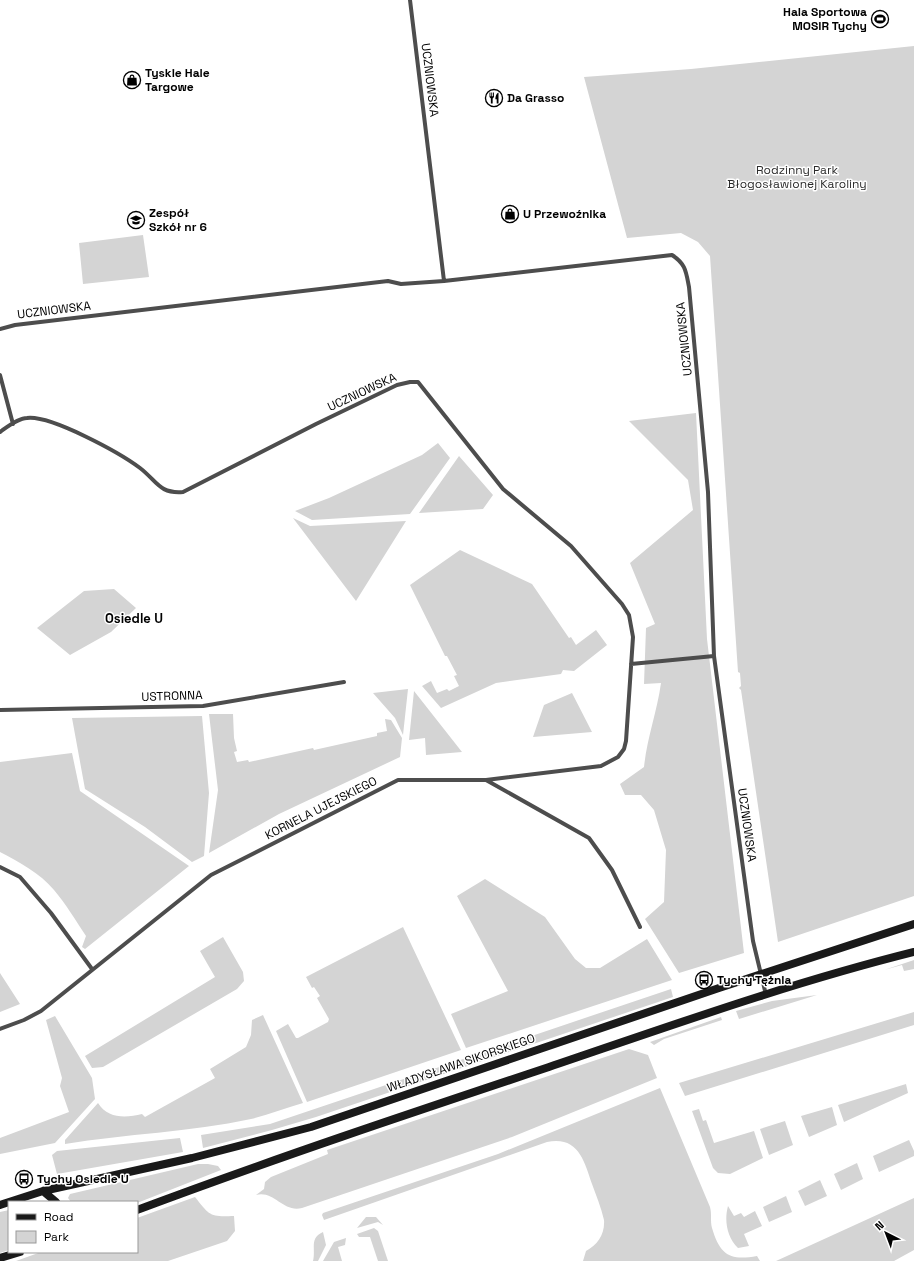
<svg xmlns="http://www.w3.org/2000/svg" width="914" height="1261" font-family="'Space Grotesk',sans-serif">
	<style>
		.green { fill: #d4d4d4 }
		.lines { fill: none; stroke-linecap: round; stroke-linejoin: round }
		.street { stroke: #4d4d4d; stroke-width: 4 }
		.secondary { stroke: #1a1a1a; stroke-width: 8 }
		.labels { text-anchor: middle; stroke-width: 3; stroke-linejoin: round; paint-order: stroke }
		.poi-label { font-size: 12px; font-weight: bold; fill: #000; stroke: #fff; text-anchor: start }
		.street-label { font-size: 12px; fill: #000; stroke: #fff }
		.park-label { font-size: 12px; fill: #2b2b2b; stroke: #fff }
		.neighbourhood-label { font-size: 13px; font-weight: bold; fill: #000; stroke: #fff }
	</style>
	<rect width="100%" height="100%" fill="#fff"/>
	<path class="green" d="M914,46V896L778,942L741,690L739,688L741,686L740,673L738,672L710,256L698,242L681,233L627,238L584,77L691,69Z
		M143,235L149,277L83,284L79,243Z
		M696,413L707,639L744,953L679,973L645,919L664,902L666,850L654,810L641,795H625L620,784L644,767C647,738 657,712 661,683L644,684L646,628L655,624L630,563L693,510L688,480L629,421Z
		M438,443L450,458L410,514L312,520L295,511L329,498L422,455Z
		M459,456L493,495L483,509L419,513Z
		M293,518L310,526L406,521L356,601Z
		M460,550L532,584L569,638L571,637L576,645L596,630L607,645L574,671L563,670L561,674L496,683L441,708L422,686L431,681L437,693L447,689L449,691L459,686L454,676L457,675L447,656H445L410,585Z
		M114,589L136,608L111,632L70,655L37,628L84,591Z
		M408,689L403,735L395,718L373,693Z
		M414,691L462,752L426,755L425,738L409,740Z
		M572,693L592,732L533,737L544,705Z
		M209,714H233L234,738L237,751L234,752L237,762L248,760L249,762L313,748L314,750L377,736V733L387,731L385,719L391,720L402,738L400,757L279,814L209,853L218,790Z
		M202,716L209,793L204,856L192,862L145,827L85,789L72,718Z
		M72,753L80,791L189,866L85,949L82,947L86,936C76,921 66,904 54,890C40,873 19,862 0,852V762Z
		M485,879L545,917L575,959L586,968H600L647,939L672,980L466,1048L451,1014L508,991L457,896Z
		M403,927L461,1050L307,1102L276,1031L288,1024L296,1038H298L328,1022L329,1019L317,998L320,996L314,987L312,988L306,977Z
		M223,937L243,972L244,981L237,989L103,1067L92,1068L85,1056L215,977L200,951Z
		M914,960V969L904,971L902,965L884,970Z
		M0,973L20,1004L0,1012Z
		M671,989L673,997L316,1117L272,1130L203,1148L201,1135L270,1124Z
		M817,995L739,1019L736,1011L772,1001Z
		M914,1012V1025L685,1096L679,1083Z
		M263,1015L303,1103C286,1108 268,1115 251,1119C190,1132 126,1134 65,1144V1140L98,1103C108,1119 126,1118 142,1114L145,1117L215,1078L210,1069L246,1047L251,1035L252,1020Z
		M55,1016L92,1078L95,1099L55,1143L0,1154V1138L69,1112L60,1086L62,1078L46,1020Z
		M721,1017L722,1020L664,1039L654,1045L650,1042Z
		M629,1049L648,1055L657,1078L512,1137L302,1208C283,1213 274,1190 256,1195L264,1189L265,1182L271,1177L328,1154L327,1150Z
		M906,1084L908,1093L844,1122L838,1105Z
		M660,1088L710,1207C712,1214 710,1221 712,1228C720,1255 730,1261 757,1256L760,1261H583L586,1251C598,1245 605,1234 604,1220C601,1207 596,1195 592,1184C584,1160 578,1136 547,1142L324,1220L322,1215L323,1213L498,1154Z
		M832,1107L837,1125L809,1137L801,1116Z
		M699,1109L703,1121L706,1120L714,1143L754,1131L763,1158L730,1174L718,1173L713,1168L692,1111Z
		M785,1121L793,1145L769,1155L760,1129Z
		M180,1138L183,1152L57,1174L52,1155L57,1151Z
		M909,1140L914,1151V1156L879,1172L873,1156Z
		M857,1163L863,1179L841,1190L834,1174Z
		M198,1164H208L218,1166L221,1170L137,1203V1202H71L68,1198L70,1194Z
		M820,1180L827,1196L805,1206L798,1191Z
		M786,1196L792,1212L769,1222L763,1207Z
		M195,1197C210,1216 210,1217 234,1216L235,1231L227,1241L168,1261H16L41,1252H137V1218Z
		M914,1198V1250L894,1261H776Z
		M728,1206L734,1216L741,1213L744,1217L755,1211L762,1226L744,1234L749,1246L738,1248C727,1237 724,1221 728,1206Z
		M9,1210V1250L0,1253V1212Z
		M366,1217H376L383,1225L378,1222L357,1228Z
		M374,1228L378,1231L388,1261H378L370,1237H359L357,1234Z
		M323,1232L326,1245L318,1261H313C316,1249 309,1238 323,1232Z
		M346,1238L345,1245L338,1247L342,1261H323L334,1242Z"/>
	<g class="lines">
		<path class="street" d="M410,0L444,281
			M0,329L15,325L388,281L401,284L444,281L672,255C686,264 686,272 689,287L708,492L714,656L753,941L766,995
			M0,375L13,424
			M0,432C7,427 18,418 27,418C51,415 120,453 140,468C157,481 159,494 183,492L316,424L397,385L410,382H418L503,489L571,546L622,604L629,615L633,637L626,741L624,749L618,757L601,766L486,780
			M631,664L714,656
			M0,710L203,706L344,682
			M0,867L20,877L51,913L92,969
			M0,1029L24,1020L41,1011L211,875L398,780H486L589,838L612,870L640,927"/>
		<path class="secondary" d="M43,1191L56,1202
			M9,1202L43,1191L192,1158L311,1127L719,988L914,924
			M0,1205L9,1202
			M137,1210C273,1159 411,1113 549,1067C670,1026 790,983 914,952
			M0,1258L20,1252"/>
	</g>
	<defs>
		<g id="stadium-ring" transform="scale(0.9)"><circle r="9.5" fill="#fff" stroke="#000" stroke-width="1.5"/><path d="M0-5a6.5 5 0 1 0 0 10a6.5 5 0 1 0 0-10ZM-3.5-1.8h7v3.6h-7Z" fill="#000"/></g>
		<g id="shop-ring" transform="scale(0.9)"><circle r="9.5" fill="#fff" stroke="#000" stroke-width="1.5"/><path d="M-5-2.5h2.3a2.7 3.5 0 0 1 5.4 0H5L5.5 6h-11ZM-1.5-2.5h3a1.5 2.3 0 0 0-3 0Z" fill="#000"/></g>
		<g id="restaurant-ring" transform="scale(0.9)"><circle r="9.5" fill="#fff" stroke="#000" stroke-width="1.5"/><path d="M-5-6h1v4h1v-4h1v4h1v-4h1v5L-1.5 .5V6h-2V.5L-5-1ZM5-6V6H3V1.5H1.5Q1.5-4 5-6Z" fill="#000"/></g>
		<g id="school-ring" transform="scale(0.9)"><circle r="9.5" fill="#fff" stroke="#000" stroke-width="1.5"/><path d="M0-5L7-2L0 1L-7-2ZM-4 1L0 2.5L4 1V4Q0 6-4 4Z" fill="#000"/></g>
		<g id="bus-ring" transform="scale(0.9)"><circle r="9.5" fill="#fff" stroke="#000" stroke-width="1.5"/><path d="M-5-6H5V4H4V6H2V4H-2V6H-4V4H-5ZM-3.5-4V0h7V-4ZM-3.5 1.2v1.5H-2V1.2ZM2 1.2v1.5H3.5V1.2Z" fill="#000"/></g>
	</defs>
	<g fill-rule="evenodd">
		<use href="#stadium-ring" x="880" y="19"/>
		<use href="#shop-ring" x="132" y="80"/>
		<use href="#restaurant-ring" x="494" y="98"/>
		<use href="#shop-ring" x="510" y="214"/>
		<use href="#school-ring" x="136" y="220"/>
		<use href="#bus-ring" x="704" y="980"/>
		<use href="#bus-ring" x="24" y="1179"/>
	</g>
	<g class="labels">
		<g class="poi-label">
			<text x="867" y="16" text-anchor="end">Hala Sportowa<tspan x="867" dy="14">MOSiR Tychy</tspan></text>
			<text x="145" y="77">Tyskie Hale<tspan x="145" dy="14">Targowe</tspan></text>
			<text x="507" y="102">Da Grasso</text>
			<text x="149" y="217">Zespół<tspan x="149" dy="14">Szkół nr 6</tspan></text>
			<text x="523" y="218">U Przewoźnika</text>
			<text x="717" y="984">Tychy Tężnia</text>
			<text x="37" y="1183">Tychy Osiedle U</text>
		</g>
		<g class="street-label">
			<text transform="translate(430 80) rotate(83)" y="4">UCZNIOWSKA</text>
			<text transform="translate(54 310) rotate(-7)" y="4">UCZNIOWSKA</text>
			<text transform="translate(684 339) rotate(-96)" y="4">UCZNIOWSKA</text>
			<text transform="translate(362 392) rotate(-25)" y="4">UCZNIOWSKA</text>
			<text transform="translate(172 696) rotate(-2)" y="4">USTRONNA</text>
			<text transform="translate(321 808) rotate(-27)" y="4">KORNELA UJEJSKIEGO</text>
			<text transform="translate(747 825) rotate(82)" y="4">UCZNIOWSKA</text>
			<text transform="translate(461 1063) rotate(-19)" y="4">WŁADYSŁAWA SIKORSKIEGO</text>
		</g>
		<g class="park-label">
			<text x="797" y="174">Rodzinny Park<tspan x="797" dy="14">Błogosławionej Karoliny</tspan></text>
		</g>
		<g class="neighbourhood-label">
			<text x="134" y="623">Osiedle U</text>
		</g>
	</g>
	<rect x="8" y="1201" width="130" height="52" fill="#ffffff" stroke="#999999"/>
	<rect x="16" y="1214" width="20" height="6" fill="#1a1a1a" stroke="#999999"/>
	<text x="44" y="1221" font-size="12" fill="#000000">Road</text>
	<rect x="16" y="1231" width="20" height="12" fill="#d4d4d4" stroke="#999999"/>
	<text x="44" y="1241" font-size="12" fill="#000000">Park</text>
	<g transform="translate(886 1233) rotate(318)" stroke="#ffffff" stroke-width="3" paint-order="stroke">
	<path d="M0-3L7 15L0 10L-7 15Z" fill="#000000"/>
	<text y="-6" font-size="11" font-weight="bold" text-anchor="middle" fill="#000000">N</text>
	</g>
</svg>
